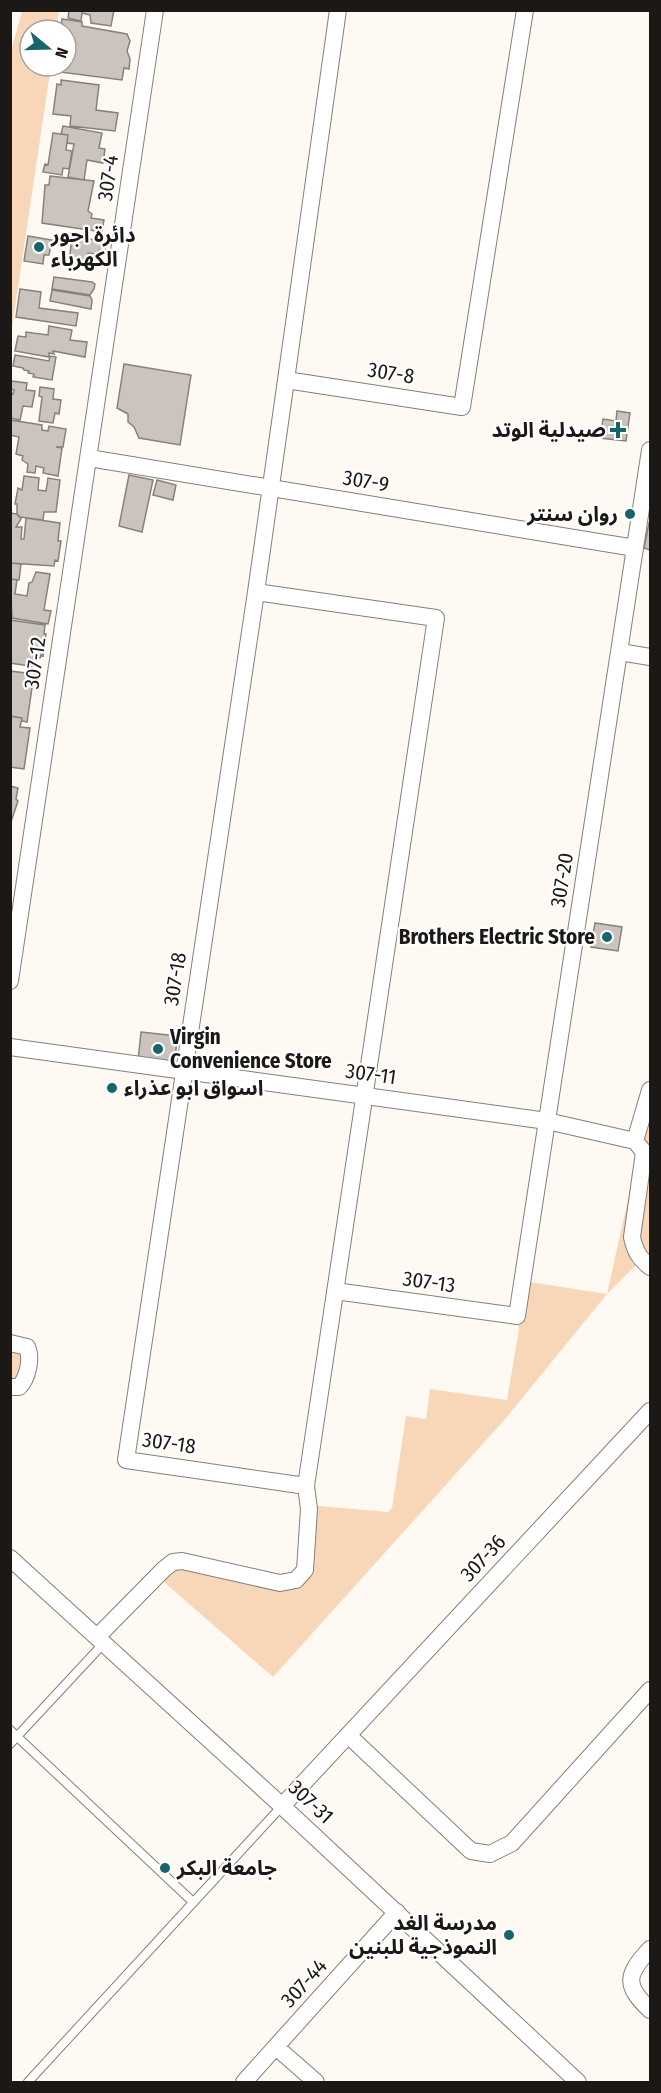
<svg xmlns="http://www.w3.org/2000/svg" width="661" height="2093" font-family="'Fira Sans Condensed','Noto Sans Arabic',sans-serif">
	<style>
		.green { fill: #f8d7b9 }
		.building { fill: #cbc4be; stroke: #87817b; stroke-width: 1.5 }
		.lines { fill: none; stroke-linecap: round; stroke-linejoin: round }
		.service-casing { stroke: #857f79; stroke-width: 10 }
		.minor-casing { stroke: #857f79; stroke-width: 18 }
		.service { stroke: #fff; stroke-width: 8 }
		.minor { stroke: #fff; stroke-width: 16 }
		.poi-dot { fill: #17656b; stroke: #fff; stroke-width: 2 }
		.labels { text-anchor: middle; stroke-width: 4.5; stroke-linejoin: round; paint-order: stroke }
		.street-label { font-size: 21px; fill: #1b1816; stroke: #fff }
		.poi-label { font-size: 21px; font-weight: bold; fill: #1b1816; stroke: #fff; text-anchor: start }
	</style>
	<rect width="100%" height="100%" fill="#fff9f4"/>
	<path class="green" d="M22,11H59L56,30H30V66H51L11,334L10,55Z
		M650,1099V1251L607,1294L506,1418L273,1677L157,1576L173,1562L296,1580L308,1505L388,1512L392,1508L406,1416L426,1419L430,1389L507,1400L519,1329L517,1316L523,1281L607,1294Z
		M10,1348L22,1353L21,1376L11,1381Z"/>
	<path class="building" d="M69,10H114L111,26L91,23L90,15L82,13L81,21L68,18Z
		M62,19L82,22V26L127,34L130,41L127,51L130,59L129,69L124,68L122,80L52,71L56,66H66L68,35L66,30H60Z
		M61,80L99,85L96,110L118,113L115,131L70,126L71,116L53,114L57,84L61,85Z
		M63,126L102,133L99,148L105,149L103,163L87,160L84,180L68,177L74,144L67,143L68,135L61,134Z
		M53,133L68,135L66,150L72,151L69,169L63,168L62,175L43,172L45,164L48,165Z
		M50,176L94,181L88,211L92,214L91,218L104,220L102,232L42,223L45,185H49Z
		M28,236L52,240L49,255H44L43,264L24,261Z
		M72,237L106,241L105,251L99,250L97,254L88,253L87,265L69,263Z
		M54,277L92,282L95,284L94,289L90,295L52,289Z
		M20,289L41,292L39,308L78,313L76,326L16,317Z
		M52,290L90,296L92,300L91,309L50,301Z
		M49,326L72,330L70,340L87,342L85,357L53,351L54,354L49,353V357L15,351L18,336L26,337V332L48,335Z
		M15,355L49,361L50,356L56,357L52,380L33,377L34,374L28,373L29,371L24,370L23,368L13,366Z
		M124,364L191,375L180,445L139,438L134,427L128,422V414L117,408Z
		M11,381L27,383L26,390L35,391L32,407L23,406L20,420L10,418V393L13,394L14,390L10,389Z
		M40,387L54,389L53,399L61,400L59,414L55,413L53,423L39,421L42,397L39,396Z
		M617,411L630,413L626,441L600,438L603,419L616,421Z
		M10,420L42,425V430L48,431L49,426L66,429L63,447H56L62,448L58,476L43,473L44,468L36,466L35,473L27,472L28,464L22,460L23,456L16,454L19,437L10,435Z
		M129,475L153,480L142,532L119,526Z
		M24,476L39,478L38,490L46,491L48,478L60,480L56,512H44L43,520L20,517L17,514V504H15L18,488L22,490Z
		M157,480L176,485L173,500L153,495Z
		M10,513L17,514L21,519L16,527H22L21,539H24L26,518L60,523L58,541H61L58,561L55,560L54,566L10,563Z
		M649,523H650V550L644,548Z
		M10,563L21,564L19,580L10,579Z
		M36,572L50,574L44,610L51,611L48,624L12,618L10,579L17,580L15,594L27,596L29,583L32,582Z
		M10,620L45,625L44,634H46L43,656L41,655L40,658H37L36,667L10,663Z
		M10,671L34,674L27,722L22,721V718L10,716Z
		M10,716L22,718L20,727L30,728L24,769L10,767Z
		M10,786L18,788L16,799L18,801L11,822Z
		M595,923L622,927L618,951L591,947Z
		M141,1032L177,1036L175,1064L138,1061Z"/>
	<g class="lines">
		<g class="service-casing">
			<path id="service" d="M10,1730L193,1902
				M10,1744L104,1643
				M28,2082L282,1806"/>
		</g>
		<g class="minor-casing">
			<path id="minor" d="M338,10L286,380L462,407L525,10
				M89,458L635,548
				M256,592L436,618L306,1486L126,1460Z
				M256,592L286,380
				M620,652L650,657
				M10,981L155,10
				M10,1047L547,1121L635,1141L644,1152L632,1237C635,1251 639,1258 650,1267
				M635,1141L650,1090
				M335,1291L517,1316L650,450
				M10,1343L27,1347C32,1358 28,1378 19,1387H10
				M10,1558L282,1806L578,2082
				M97,1637L164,1569L173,1562L182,1561L280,1583L296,1580L305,1570L309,1509L306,1486
				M349,1736L471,1851L490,1854L512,1843L650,1690
				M282,1806L650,1411
				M650,1949C626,1975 624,1985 650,2010
				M276,2047L316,2082
				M244,2082L397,1912"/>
		</g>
		<use href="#service" class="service"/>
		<use href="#minor" class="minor"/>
	</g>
	<g class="poi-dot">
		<circle cx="39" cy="247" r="6"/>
		<path d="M615 421h6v6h6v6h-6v6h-6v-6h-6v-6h6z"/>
		<circle cx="630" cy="514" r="6"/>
		<circle cx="607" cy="937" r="6"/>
		<circle cx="158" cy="1049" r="6"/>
		<circle cx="112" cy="1088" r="6"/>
		<circle cx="165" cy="1868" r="6"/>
		<circle cx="509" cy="1935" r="6"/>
	</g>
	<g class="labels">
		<g class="street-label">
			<text transform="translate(108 178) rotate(-82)" y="7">307-4</text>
			<text transform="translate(391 373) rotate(9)" y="7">307-8</text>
			<text transform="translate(366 481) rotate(9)" y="7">307-9</text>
			<text transform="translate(35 663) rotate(-82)" y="7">307-12</text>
			<text transform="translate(562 880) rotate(-81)" y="7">307-20</text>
			<text transform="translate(175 979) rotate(-81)" y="7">307-18</text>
			<text transform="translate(371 1074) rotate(8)" y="7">307-11</text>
			<text transform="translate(429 1282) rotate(8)" y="7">307-13</text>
			<text transform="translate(169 1443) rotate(8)" y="7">307-18</text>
			<text transform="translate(483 1558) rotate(-47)" y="7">307-36</text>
			<text transform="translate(311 1802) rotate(43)" y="7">307-31</text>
			<text transform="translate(304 1983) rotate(-48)" y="7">307-44</text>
		</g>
		<g class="poi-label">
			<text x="51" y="242">دائرة اجور<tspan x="51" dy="24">الكهرباء</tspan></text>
			<text x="606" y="437" text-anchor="end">صيدلية الوتد</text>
			<text x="618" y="521" text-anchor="end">روان سنتر</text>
			<text x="595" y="944" text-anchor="end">Brothers Electric Store</text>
			<text x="170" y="1044">Virgin<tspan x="170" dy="24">Convenience Store</tspan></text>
			<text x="124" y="1095">اسواق ابو عذراء</text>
			<text x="177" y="1875">جامعة البكر</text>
			<text x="497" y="1930" text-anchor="end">مدرسة الغد<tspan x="497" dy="24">النموذجية للبنين</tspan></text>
		</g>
	</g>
	<rect width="661" height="2093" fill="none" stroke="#1b1816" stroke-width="24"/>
	<g transform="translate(48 48) rotate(109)"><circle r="28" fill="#ffffff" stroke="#a4a3a2" stroke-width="1.5"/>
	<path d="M0-4.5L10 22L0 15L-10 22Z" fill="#17656b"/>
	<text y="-9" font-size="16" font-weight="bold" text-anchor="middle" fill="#1b1816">N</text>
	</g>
</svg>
